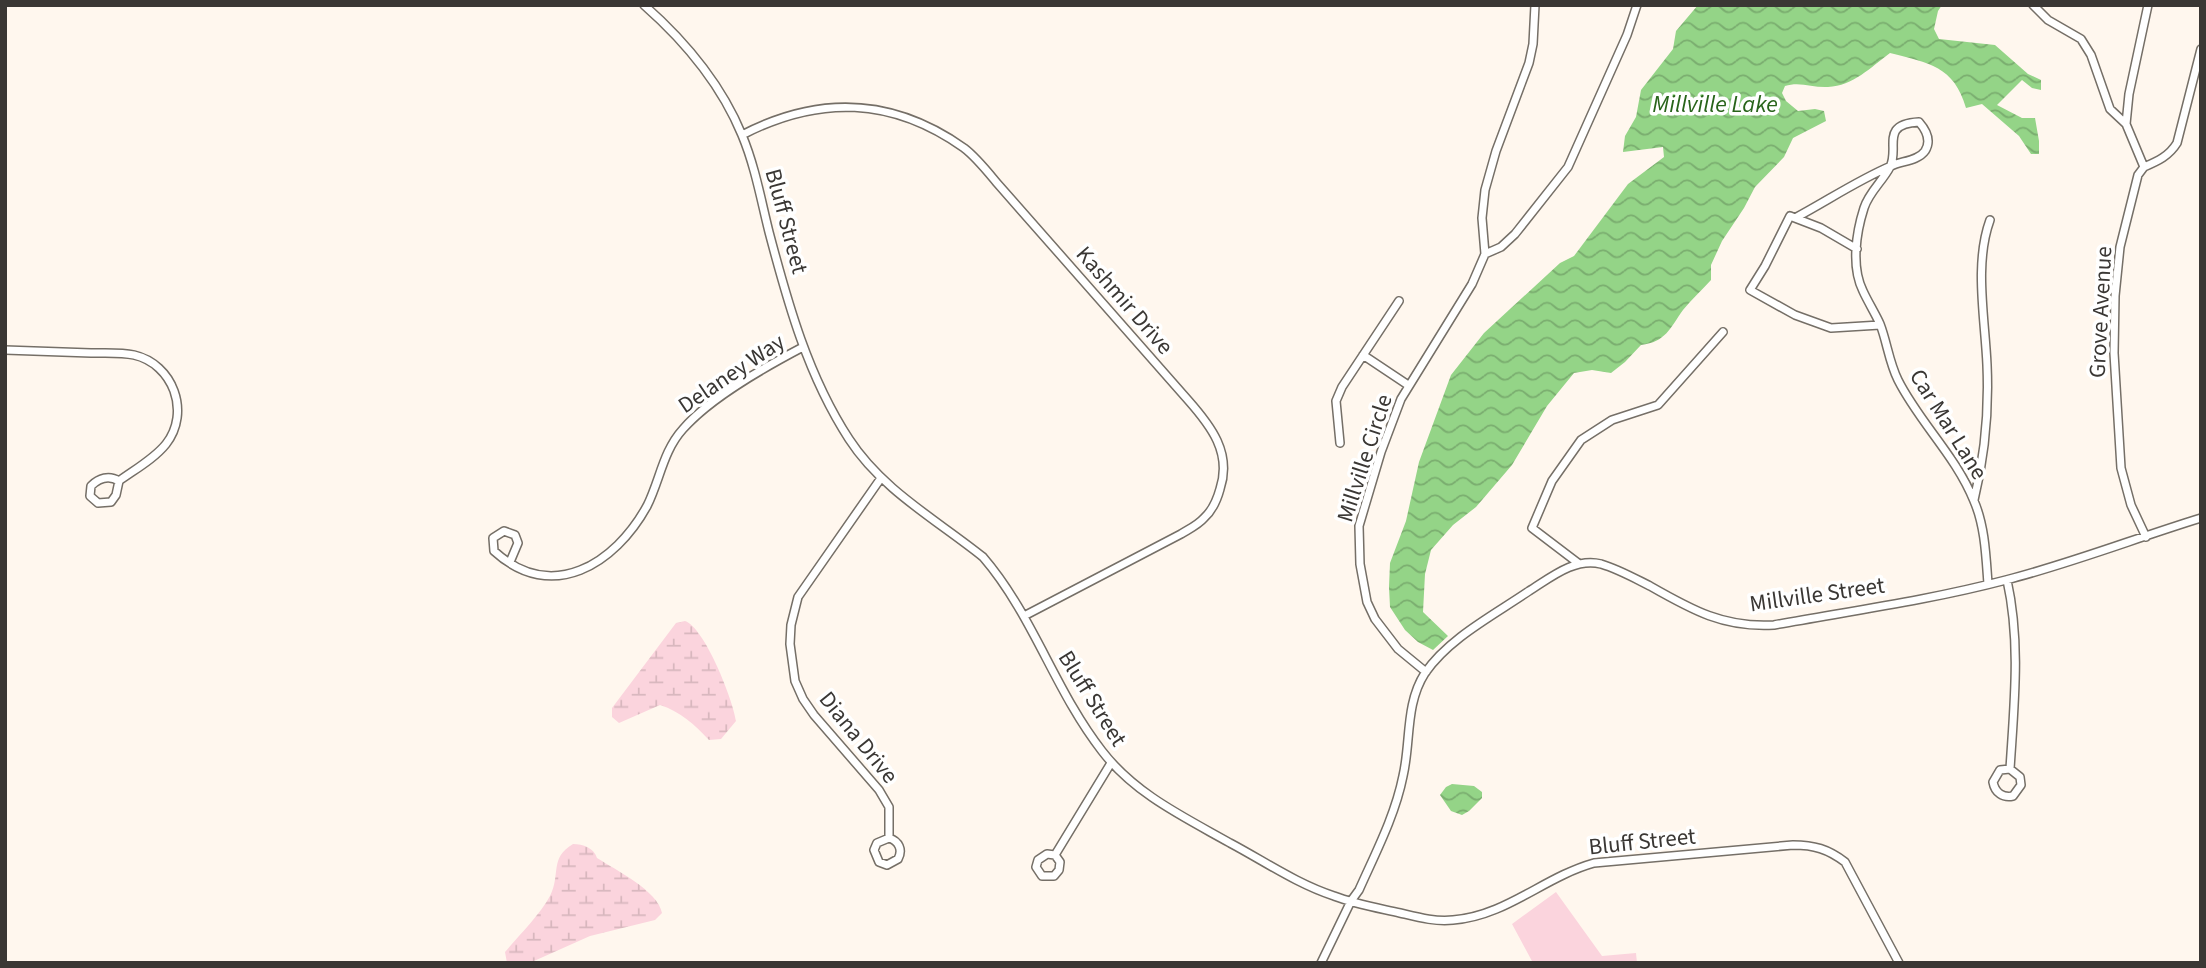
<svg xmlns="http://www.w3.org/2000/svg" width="2206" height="968" font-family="'Source Sans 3',sans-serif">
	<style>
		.wetland { fill: url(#wetland-marsh) }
		.park { fill: #fbd4dd }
		.water { fill: url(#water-waves) }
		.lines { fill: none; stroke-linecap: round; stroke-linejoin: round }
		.minor-casing { stroke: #756f67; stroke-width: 10 }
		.minor { stroke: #fff; stroke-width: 7 }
		.labels { text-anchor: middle; stroke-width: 7; stroke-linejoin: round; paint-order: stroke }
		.street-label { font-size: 23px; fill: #3a3734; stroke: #fff }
		.water-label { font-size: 24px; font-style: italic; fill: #28641a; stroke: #fff }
	</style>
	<defs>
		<pattern id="wetland-marsh" width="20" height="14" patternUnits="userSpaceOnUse" patternTransform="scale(1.75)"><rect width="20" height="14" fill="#fbd4dd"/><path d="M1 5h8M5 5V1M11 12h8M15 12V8" fill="none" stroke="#d8b7be"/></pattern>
		<pattern id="water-waves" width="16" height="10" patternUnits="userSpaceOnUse" patternTransform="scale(1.75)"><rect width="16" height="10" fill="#94d487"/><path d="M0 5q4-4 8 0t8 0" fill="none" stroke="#7aad6f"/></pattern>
	</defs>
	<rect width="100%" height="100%" fill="#fff7ee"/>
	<path class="wetland" d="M685,621C705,628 733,700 736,721L721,739L709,740C694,724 681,712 660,705L619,723L612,717V708L676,623Z
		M573,844C583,844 594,848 597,858C616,870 658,891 662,913L655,920L590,936L534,961L507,963L505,952C520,934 539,916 550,896C561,875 549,858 573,844Z"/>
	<path class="park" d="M1556,892L1602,956L1636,953L1637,963H1533L1512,924Z"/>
	<path class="water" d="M1698,5H1942L1938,11L1934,29L1939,39L1995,45L2028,74L2041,80V90L2032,88L2022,80L1997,105L2022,118H2035L2039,141V154H2031L2019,136L1982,104L1966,108C1954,66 1929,63 1890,53C1871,67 1853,86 1828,87C1813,88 1800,81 1785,86L1782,93L1786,101L1798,111L1815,109L1824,111L1826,121L1793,138L1784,157L1755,187L1744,208L1722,241L1711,265V280C1702,290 1691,300 1683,310C1670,328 1666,342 1641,345L1625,362L1611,373L1592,370L1574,373L1547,406L1512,465L1476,507L1453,525L1431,550L1425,574L1423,612L1448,636L1433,650L1418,642L1405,630L1390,607L1389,587L1390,563L1406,521L1419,462L1451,375L1484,333L1560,263L1574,256L1628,184L1664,157L1663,147L1623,152L1625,136L1636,117L1641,90L1673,49L1676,31Z
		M1452,784L1474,786L1482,792V798L1469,811L1462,815L1451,811L1440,795L1446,787Z"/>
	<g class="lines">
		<g class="minor-casing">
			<path id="minor" d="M644,5C686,42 721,84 742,135C755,166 761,200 769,232C788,304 808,376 849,439C882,490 937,520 983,557C1033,615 1055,691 1102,751C1135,794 1184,817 1230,843C1264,861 1297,884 1334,896C1355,904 1378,908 1400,913C1417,917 1435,922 1453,920C1506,916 1544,877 1594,863L1793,845C1814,845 1828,849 1845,862L1899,963
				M2033,5L2048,20L2081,39L2091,55L2110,109L2126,124L2144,167
				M2126,124L2129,94L2148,5
				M742,135C819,95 892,97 964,148C976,157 987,171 997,183L1188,400C1211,426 1232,453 1220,489C1217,500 1213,510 1204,518C1198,525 1189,529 1181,534L1024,616
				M2144,167L2138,175L2120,247L2115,296L2114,353L2121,468L2131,505L2146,537
				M2144,167C2158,161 2169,156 2177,143L2201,49
				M1795,218L1821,228L1857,249
				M1485,254L1501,247L1515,234L1568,167L1627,35L1637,5
				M1880,325L1831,328L1795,315L1750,290L1765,266L1790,216L1795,218C1827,201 1858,180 1891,166C1901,161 1918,161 1925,151C1932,140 1926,130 1919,122C1879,124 1900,148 1890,167C1882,182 1869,192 1864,208C1856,233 1851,267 1863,291C1868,302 1875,313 1880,324C1887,342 1889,362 1898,380C1919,422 1956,456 1974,501C1985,526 1986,557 1988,584
				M5,350C34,351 63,352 91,353C105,353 121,352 134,355C173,364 191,412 166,444C154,459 134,470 119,481L116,495L111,502L98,503L90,496L91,486C99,478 109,475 119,481
				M1363,355L1408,385
				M1340,443L1336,401L1342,387L1399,301
				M881,478L798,597L791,625L790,644L795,681L803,699L814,715L879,790L889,807V838L877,843L874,850L879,862L887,865L898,859C903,850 899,841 889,838
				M1974,500C1985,455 1989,410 1987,365C1985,318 1974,264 1990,220
				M510,562L518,543L515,535L504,531L493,538L494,551C552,604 615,564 647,506C660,480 663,451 683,429C711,397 765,367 803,347
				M1578,563L1532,528L1552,481L1581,440L1612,420L1658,405L1723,332
				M2007,580C2021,643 2014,705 2010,769L2000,770L1993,782C1995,793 2003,798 2013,796L2021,785L2020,777L2010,769
				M1426,672L1398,649L1375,619L1367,602L1360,564L1359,526L1381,452L1401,399L1472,284L1485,254L1482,218L1485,190L1496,151L1529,63L1533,44L1535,5
				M1055,855L1060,862L1059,870L1054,876H1042L1036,867L1038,860L1047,854L1055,855L1111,763
				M1321,963L1351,901L1359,890C1375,854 1395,816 1403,776C1411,742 1405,704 1425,673C1449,638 1494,615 1529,591C1550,578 1575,557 1601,564C1618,569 1634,578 1650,586C1692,610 1724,628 1774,625C1851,611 1930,600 2006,580C2072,563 2136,538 2201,518"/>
		</g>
		<use href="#minor" class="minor"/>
	</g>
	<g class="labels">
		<g class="street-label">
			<text transform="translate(787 221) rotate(75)" y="8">Bluff Street</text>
			<text transform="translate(1125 300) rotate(49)" y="8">Kashmir Drive</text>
			<text transform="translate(2100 312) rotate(-87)" y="8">Grove Avenue</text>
			<text transform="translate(731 373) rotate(-34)" y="8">Delaney Way</text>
			<text transform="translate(1949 424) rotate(58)" y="8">Car Mar Lane</text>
			<text transform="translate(1364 458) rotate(-72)" y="8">Millville Circle</text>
			<text transform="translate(1817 594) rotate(-8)" y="8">Millville Street</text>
			<text transform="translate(1093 698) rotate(58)" y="8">Bluff Street</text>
			<text transform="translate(859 737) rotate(51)" y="8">Diana Drive</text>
			<text transform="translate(1642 841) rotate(-6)" y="8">Bluff Street</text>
		</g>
		<g class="water-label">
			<text x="1715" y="112">Millville Lake</text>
		</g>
	</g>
	<rect width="2206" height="968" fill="none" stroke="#3a3734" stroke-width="14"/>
</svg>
